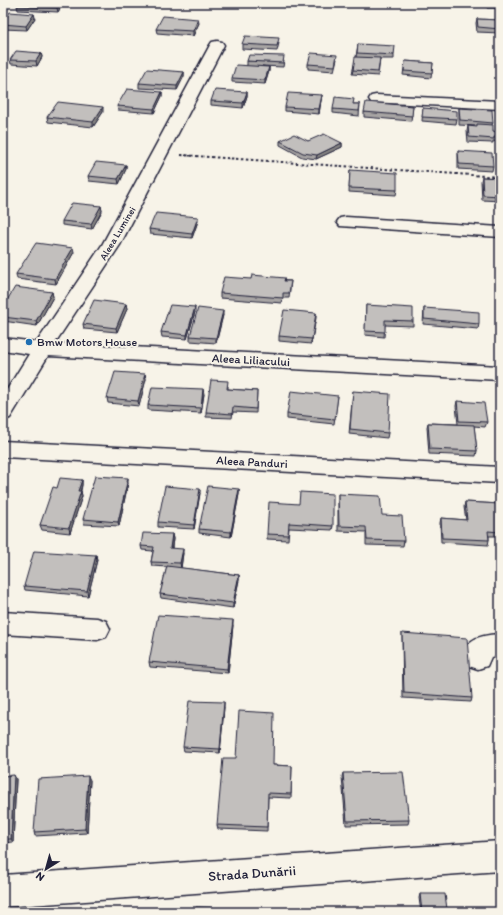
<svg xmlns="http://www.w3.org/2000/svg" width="503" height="915" font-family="Itim,sans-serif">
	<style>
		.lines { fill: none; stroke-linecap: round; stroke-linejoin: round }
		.minor-casing { stroke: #22223b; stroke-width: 3 }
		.path-far1 { stroke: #22223b; stroke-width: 1.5; stroke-dasharray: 2 2; stroke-linecap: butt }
		.path { stroke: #22223b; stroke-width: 2; stroke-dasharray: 2.5 2.5; stroke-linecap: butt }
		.minor { fill: #f7f3e8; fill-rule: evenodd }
		.wall { fill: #a7a4a3; stroke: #22223b }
		.shaded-wall { fill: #888684; stroke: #22223b }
		.building { fill: #c2bfbd; stroke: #22223b }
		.poi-dot { fill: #1f6fb2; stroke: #f7f3e8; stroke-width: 1.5 }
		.labels { text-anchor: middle; stroke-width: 4; stroke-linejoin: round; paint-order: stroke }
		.far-street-label { font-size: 10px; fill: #22223b; stroke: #f7f3e8 }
		.poi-label { font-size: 12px; fill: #22223b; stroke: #f7f3e8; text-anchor: start }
		.street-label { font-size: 12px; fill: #22223b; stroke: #f7f3e8 }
		.near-street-label { font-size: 14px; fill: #22223b; stroke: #f7f3e8 }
	</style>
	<rect width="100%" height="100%" fill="#f7f3e8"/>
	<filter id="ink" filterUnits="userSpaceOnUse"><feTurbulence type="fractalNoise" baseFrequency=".025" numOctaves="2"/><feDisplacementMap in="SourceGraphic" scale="8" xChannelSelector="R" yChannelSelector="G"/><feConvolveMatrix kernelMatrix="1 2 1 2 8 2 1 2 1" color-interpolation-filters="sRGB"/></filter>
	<g filter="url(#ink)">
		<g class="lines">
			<g class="minor-casing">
				<path id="minor" d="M217,41L222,42L224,45L120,245L55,343L500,366V380L48,356L10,418L3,420V396L29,354L3,350V338L37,342L102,245L210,45L212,42Z
					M376,95L500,101V109L371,102L369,99L371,96Z
					M346,217L500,227V237L340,226L337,222L340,218Z
					M3,441L500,467V483L3,457Z
					M3,612L97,618L106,621L110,629L106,637L97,640L3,634Z
					M500,634V656L491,657L487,666L478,669L469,666C456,640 480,635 500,634Z
					M500,841V871L3,907V875Z"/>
			</g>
			<path class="path-far1" d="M181,155L193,156"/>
			<path class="path" d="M181,155L500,177"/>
			<use href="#minor" class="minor"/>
		</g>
		<path class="wall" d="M63,3L58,12L18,10L17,6Z
			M422,3H455L454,4Z
			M485,3H500V8H487Z
			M34,14L35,18L27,30L3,29V22Z
			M477,19L500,20V33L477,32L476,23Z
			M199,23L193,36L157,33L156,29Z
			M279,43L277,51L242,49V44Z
			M358,44L394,55V59H380L378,76L352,74L353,70L356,57Z
			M41,53L42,57L37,66L11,64L10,60Z
			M337,59L334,71L308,69V64Z
			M247,61H284L283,67L262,66L269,67V71L265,84L232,82V78L247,65Z
			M405,61L433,63L431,78L403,75Z
			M184,72V76L177,90L139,88V83Z
			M498,91H500V104H499L498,95Z
			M162,92V96L154,113L118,110L117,106Z
			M247,92V96L243,108L211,105V101Z
			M322,95L321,100L319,114L285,111V107Z
			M354,104H360L359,116L333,113V109Z
			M413,106L411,121L364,117V112Z
			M423,108L457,119L456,124L422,121Z
			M459,108L493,123L492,125L493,131L499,137L498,142L493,141V143L468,142L467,131L468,126L477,127V126L459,125Z
			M103,112L93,127L48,122L47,117Z
			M280,141H308L342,143V147L316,159L302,157L280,145Z
			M458,151L493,166L492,171L458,169Z
			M497,154H500V173H499L496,158Z
			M126,165V169L119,184L89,181L88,176Z
			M350,170L397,190L396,195L349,192Z
			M482,177L500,178V201L482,200L481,181Z
			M101,206L102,211L92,229L62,225V221Z
			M198,221L192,238L150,234L149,229Z
			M74,252L56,284L17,279L16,274Z
			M251,279L291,281L289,298H283L282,303L220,298V293Z
			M52,292L53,297L37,326L3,321V307Z
			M126,304L127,309L117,332L84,329L83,324Z
			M366,305L413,321V326L385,325L384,337L365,335Z
			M424,308L479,324L478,329L423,324Z
			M195,312L187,339L162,337L161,332Z
			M316,313L311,344L279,341V336Z
			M223,315L216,343L190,341V336Z
			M145,374L146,379L139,406L108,403L107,398Z
			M228,386V389L257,391L256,413L233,412L232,418L206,417V412Z
			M353,391L388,433L387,438L349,434Z
			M204,394L201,413L148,410V405Z
			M338,396L334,424L287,419V414Z
			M457,401L487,422L485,427L474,426L477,451L476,456L429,454L427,427L428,423L458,424L456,406Z
			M82,480V485L81,491L82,496L70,533L42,530L40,525L57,488Z
			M128,483L119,526L84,524L83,519Z
			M239,489V494L231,537L199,533V529Z
			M200,493L194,529L158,527V522Z
			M338,494L382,515L404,541L403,546L366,545V532L338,531Z
			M465,502L500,504V536H489V540L488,545L441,542L440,523L441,518L466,520L464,507Z
			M299,504L333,526L332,530L289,528L288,540L267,539V534Z
			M172,534L173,539L172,548L183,553L181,568L239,575V580L233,608L161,598L160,594L167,567L152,566L151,562L153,551L142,550L141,546Z
			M96,555L97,560L88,596L25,590L24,586Z
			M500,578V589L499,581Z
			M233,625L228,673L150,667L149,662Z
			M402,633L472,698L471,702L403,698L402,638Z
			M224,707L220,753L184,751L183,747Z
			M499,743H500V758L497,747Z
			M273,765L292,766L291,798L268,797L267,831L218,829L217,825Z
			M343,773L409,820L408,824L346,825L342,777Z
			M3,776L16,779L13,842L3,843Z
			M90,780L87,833L35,836L34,832Z
			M420,894L447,909L460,912H421L419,898Z"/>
		<path class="shaded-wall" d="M60,3H63L58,12L57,8Z
			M34,14L35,18L27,30L26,26Z
			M198,19L199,23L193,36V31Z
			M41,53L42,57L37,66L36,61Z
			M269,67V71L265,84V80Z
			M184,72V76L177,90V86Z
			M162,92V96L154,113V109Z
			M247,92V96L243,108V103Z
			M322,95L321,100L319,114V109Z
			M103,107V112L93,127V122Z
			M342,143V147L316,159L317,155Z
			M126,165V169L119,184L118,179Z
			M101,206L102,211L92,229L91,224Z
			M198,217V221L192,238V234Z
			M73,248L74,252L56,284L55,279Z
			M52,292L53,297L37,326L36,321Z
			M126,304L127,309L117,332L116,328Z
			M195,307V312L187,339V335Z
			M223,311V315L216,343V338Z
			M316,313V318L311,344L312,339Z
			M145,374L146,379L139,406L138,401Z
			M203,389L204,394L201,413V408Z
			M128,478V483L119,526L118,522Z
			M82,480V485L79,496L78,491Z
			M200,489V493L194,529V525Z
			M239,489V494L231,537V532Z
			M81,491L82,496L70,533L69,528Z
			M172,534L173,539L171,552L170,548Z
			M183,549V553L181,568L180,563Z
			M96,555L97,560L88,596L87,591Z
			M239,575V580L233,608V603Z
			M233,620V625L228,673L227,669Z
			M224,702V707L220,753V749Z
			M14,775L16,779L13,842L11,839Z
			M88,776L90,780L87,833L85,829Z"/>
		<path class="building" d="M19,3H60L57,8L17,6Z
			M487,3H500V4H488Z
			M10,12L34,14L26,26L3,24V22Z
			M163,16L198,19L193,31L156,29Z
			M477,19L500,20V29L478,27Z
			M245,36L279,38L277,46L242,44Z
			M358,44L395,46L394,55L357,53Z
			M16,51L41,53L36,61L10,60Z
			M311,53L337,55L335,66L308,64Z
			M249,55L284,56L283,63L247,61Z
			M355,57L380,58L378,72L353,70Z
			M405,61L433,63L432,73L404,71Z
			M236,65L269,67L265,80L232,78Z
			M147,69L184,72L177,86L139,83Z
			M127,89L162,92L154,109L117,106Z
			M215,90L247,92L243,103L211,101Z
			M498,91H500V99Z
			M288,93L322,95L319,109L285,107Z
			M335,97L354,99L353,104H360L359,111L333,109Z
			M58,102L103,107L93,122L47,117Z
			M366,102L413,106L412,116L364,112Z
			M423,108L457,111V119L422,117Z
			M459,108L492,110L493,123L460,120Z
			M477,124L493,125V131L498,132L499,137H494V139L469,137L468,126L477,127Z
			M294,134L308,141L324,134L342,143L317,155L303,153L280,141Z
			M458,151L492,153L493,166L459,164Z
			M497,154H500V168Z
			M96,162L126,165L118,179L88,176Z
			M350,170L397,173V190L349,188Z
			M482,177L500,178V196L483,195Z
			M72,203L101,206L91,224L62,221Z
			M156,213L198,217L192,234L149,229Z
			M36,243L73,248L55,279L16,274Z
			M252,275L285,278L284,281H291L289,293H283V298L220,293L224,277L251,279Z
			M15,287L52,292L36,321L3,317V307Z
			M94,300L126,304L116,328L83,324Z
			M170,305L195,307L187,335L161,332Z
			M366,305L413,308V321L385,320V332L365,331Z
			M198,308L223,311L216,338L190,336Z
			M424,308L479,312V324L424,319Z
			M284,310L316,313L312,339L279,336Z
			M115,372L145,374L138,401L107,398Z
			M211,380L228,381L227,389L257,391L256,409L233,407L232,414L206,412Z
			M152,387L203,389L201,408L148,405Z
			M291,391L338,396L335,419L287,414Z
			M353,391L390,394L388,433L350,429Z
			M457,401L484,403L487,422L459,421Z
			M428,423L474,425L477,451L430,449Z
			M95,476L128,478L118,522L83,519Z
			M60,478L82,480L78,491H81L69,528L40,525L53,487L57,488Z
			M165,486L200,489L194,525L158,522Z
			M208,486L239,489L231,532L199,529Z
			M300,492L333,494V526L289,523L288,535L267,534L269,502L299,504Z
			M338,494L380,496L382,515L402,516L404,541L367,540L366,527L339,526Z
			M465,502L500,504V532L488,531L489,540L442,538L441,518L467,520Z
			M143,533L172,534L170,548L183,549L180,563L151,562L154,547L141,546Z
			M34,551L96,555L87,591L24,586Z
			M167,566L239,575L233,603L160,594Z
			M158,615L233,620L227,669L149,662Z
			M402,633L467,638L472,698L404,693Z
			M189,701L224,702L220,749L183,747Z
			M239,711L274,713L273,765L292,766L291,794L268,793L267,827L217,825L223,758H236Z
			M403,772L409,820L347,821L343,773Z
			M14,775L11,839H3V776Z
			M88,776L85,829L34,832L38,779Z
			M420,894H445L447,909H460V912H422Z
			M196,907L249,909V912H196Z
			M282,911L303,912H282Z"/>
	</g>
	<circle class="poi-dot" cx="29" cy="342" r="4"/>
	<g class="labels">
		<g class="far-street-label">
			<text transform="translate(117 233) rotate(-59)" y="4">Aleea Luminei</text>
		</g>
		<g class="poi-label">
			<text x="37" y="346">Bmw Motors House</text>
		</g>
		<g class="street-label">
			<text transform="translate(251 360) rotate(3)" y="4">Aleea Liliacului</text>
			<text transform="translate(252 462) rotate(3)" y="4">Aleea Panduri</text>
		</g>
		<g class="near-street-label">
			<text transform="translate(252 873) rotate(-4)" y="5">Strada Dunării</text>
		</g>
	</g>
	<rect width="503" height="915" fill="none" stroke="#f7f3e8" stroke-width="16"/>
	<rect x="8" y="8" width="487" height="899" fill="none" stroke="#22223b" stroke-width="1.5" filter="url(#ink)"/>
	<g transform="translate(46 869) rotate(217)" stroke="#f7f3e8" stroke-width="3" paint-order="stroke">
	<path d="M0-3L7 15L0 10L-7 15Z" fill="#22223b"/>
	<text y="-6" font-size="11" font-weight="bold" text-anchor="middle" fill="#22223b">N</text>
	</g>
</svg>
